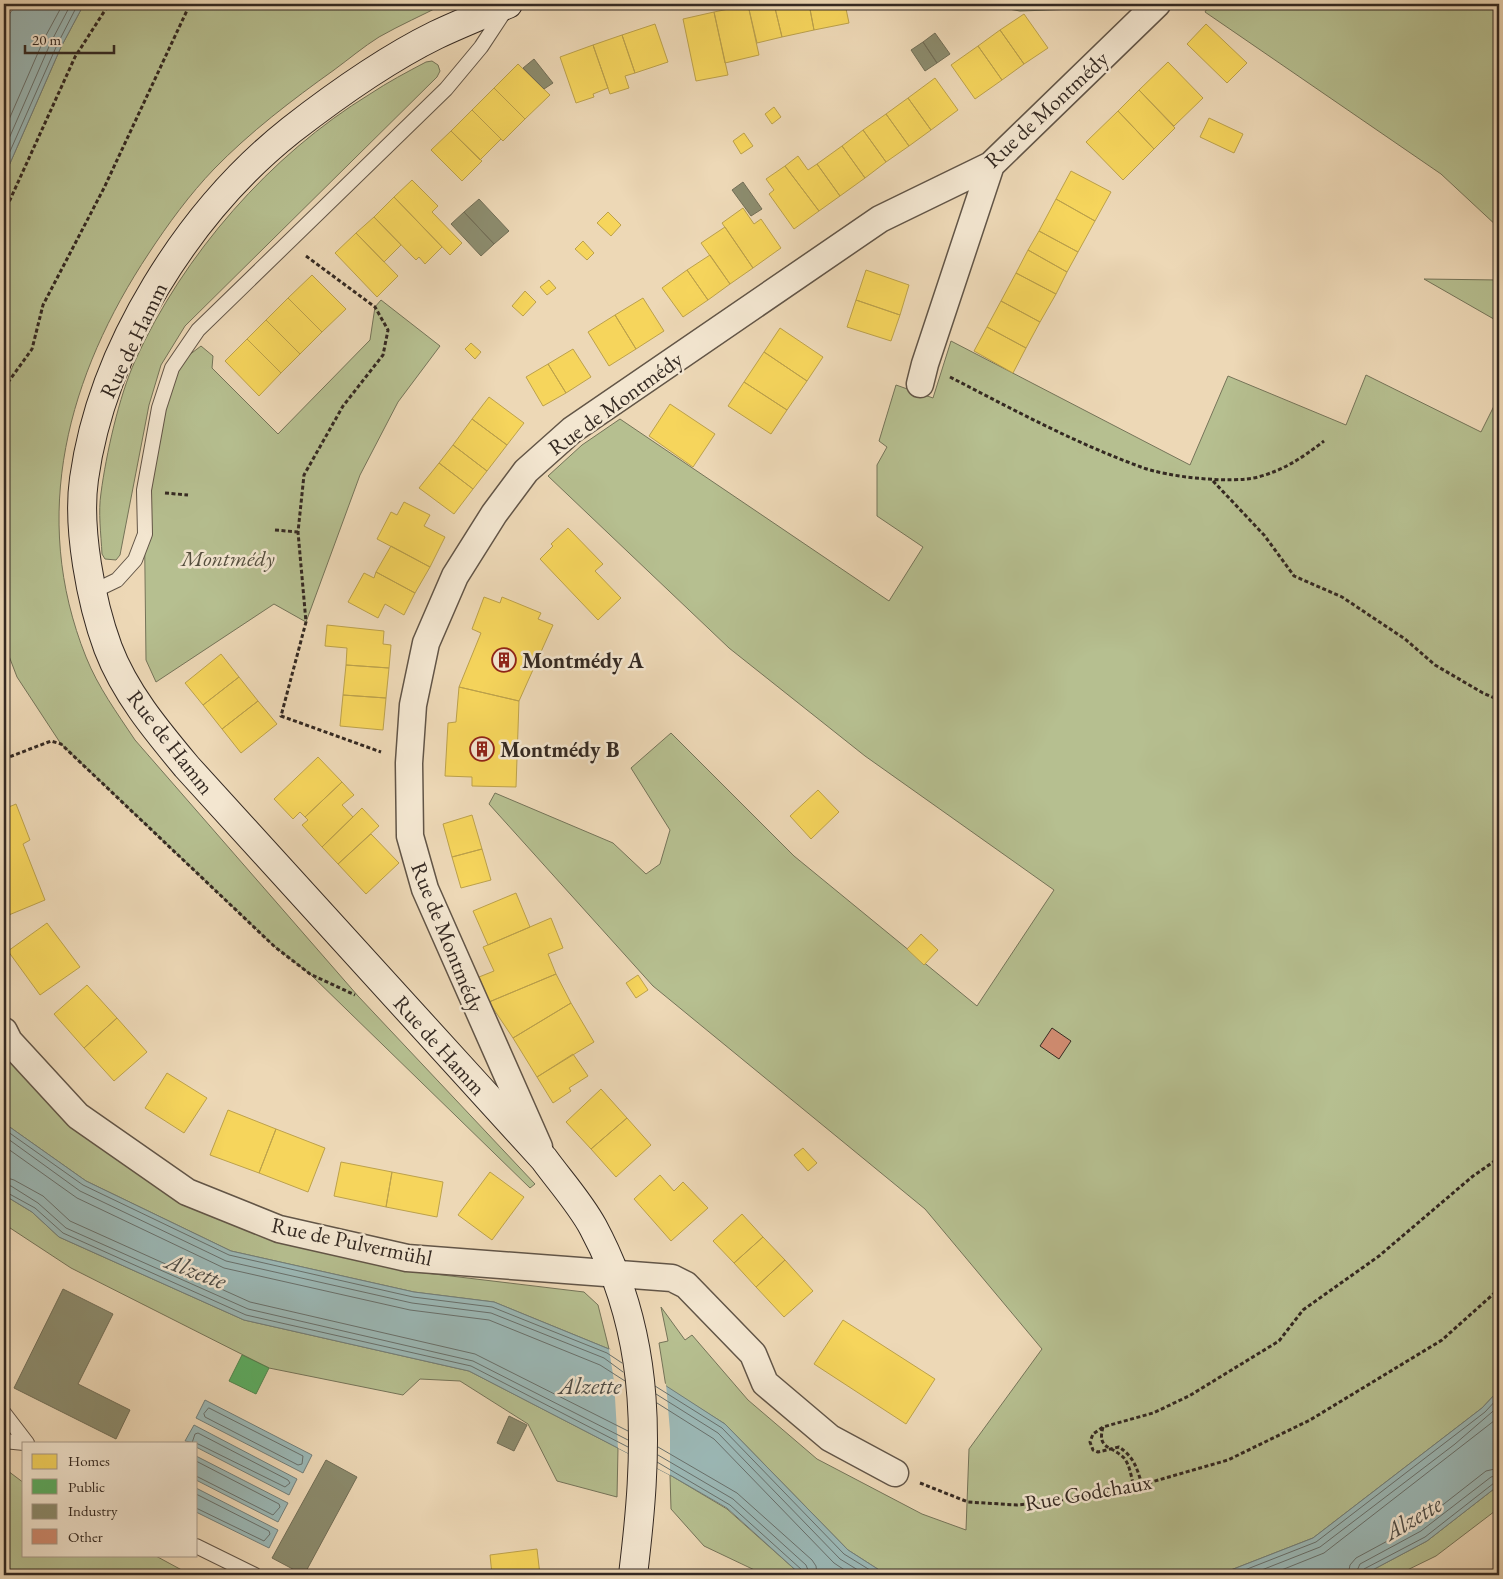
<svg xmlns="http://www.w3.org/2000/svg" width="1503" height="1579" font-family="'EB Garamond',serif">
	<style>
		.green { fill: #b6bf90; stroke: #757459 }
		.water { fill: #9bb8b6; stroke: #727f7b }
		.pier { fill: #edd8b6 }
		.homes { fill: #f6d55c; stroke: #bca14b }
		.public { fill: #5aae61; stroke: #4f864e }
		.industry { fill: #8c8c6e; stroke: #726e57 }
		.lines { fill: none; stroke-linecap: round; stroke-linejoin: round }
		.shore { stroke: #68706c; stroke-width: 1 }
		.building { fill: #d18c71; stroke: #342922 }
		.service-casing { stroke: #625547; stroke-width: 16 }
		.minor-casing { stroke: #625547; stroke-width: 29 }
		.secondary-casing { stroke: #342922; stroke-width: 30 }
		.path { stroke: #342922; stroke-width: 3; stroke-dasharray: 4 2.5; stroke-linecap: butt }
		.service { stroke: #f3e6d0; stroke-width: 14 }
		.minor { stroke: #f3e6d0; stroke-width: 26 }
		.secondary { stroke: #f3e6d0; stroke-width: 28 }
		.labels { text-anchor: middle; stroke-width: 5; stroke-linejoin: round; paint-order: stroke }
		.street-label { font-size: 22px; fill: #342922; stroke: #f3e6d0 }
		.park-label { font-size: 22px; font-style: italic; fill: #544e3e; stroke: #f3e6d0 }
		.poi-label { font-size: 22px; font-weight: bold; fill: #342922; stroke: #f3e6d0; text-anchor: start }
		.water-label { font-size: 24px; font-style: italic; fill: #4e4d47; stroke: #f3e6d0 }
	</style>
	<rect width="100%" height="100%" fill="#edd8b6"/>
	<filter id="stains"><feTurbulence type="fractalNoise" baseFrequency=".004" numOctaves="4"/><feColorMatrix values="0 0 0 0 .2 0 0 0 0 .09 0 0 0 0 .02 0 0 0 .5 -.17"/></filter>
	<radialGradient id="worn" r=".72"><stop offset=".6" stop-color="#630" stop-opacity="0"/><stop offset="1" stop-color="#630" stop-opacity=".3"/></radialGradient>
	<path class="green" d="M84,4H444C423,15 400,25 379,37C363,47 349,59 334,70C292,100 250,132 214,169C190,194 168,224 149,253C68,375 29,515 86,657C98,687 117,713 135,740L358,996L535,1184L530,1188L310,974L275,947L61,744L17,677L4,643V177L61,47Z
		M980,4H1109L1105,8L1020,11Z
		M1210,4H1499V228L1441,174L1205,12Z
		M432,61L438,65L440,71L437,77L185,326L161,365L149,405L120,555L116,560L105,559L102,554C101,534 98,512 101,493C106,455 119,396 135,361C183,255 270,155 370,94C388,82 407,72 426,62Z
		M1424,279L1499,280V322Z
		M381,300L440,346L398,402L360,475L306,622L274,604L156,682L146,660L144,490L172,368L201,346L213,356L212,368L278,434L370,340L375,307Z
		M951,341L1190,465L1228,376L1346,425L1366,375L1481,432L1499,396V1390L1482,1408L1313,1538L1218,1575H887L848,1550L725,1424L666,1387L659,1343L668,1341L661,1307L685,1340L692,1335L748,1400L817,1459L922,1514L966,1530L969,1449L1042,1349L925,1209L653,986L489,804L495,793L613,843L646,874L660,864L670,830L631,768L671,733L794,856L977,1006L1054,890L865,756L729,648L548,476L582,445L620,419L889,601L923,547L877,516V465L887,447L879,441L896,385L933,398Z
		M4,1051L179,1201L409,1271L584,1292L598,1305L609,1349L494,1302L414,1292L231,1251L86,1181L4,1123Z
		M4,1195L32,1212L59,1237L244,1320L469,1371L618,1448L617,1497L557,1481L528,1424L460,1381L420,1379L403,1395L269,1368L71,1268L4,1224Z
		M4,1468L24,1483V1555H154L191,1575H4Z
		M670,1475L727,1509L801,1575H765L704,1546L671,1509Z
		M1499,1485V1508L1436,1556L1397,1575H1363L1427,1541Z"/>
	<path class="water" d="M17,4H84L61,47L4,177V21Z
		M4,1123L86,1181L231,1251L414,1292L494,1302L609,1349L725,1424L848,1550L887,1575H801L727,1508L670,1475L469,1371L244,1320L59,1237L32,1212L4,1195Z
		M1499,1390V1485L1427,1541L1363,1575H1218L1313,1538L1482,1408Z
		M205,1400L312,1455L303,1473L196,1418Z
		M194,1425L297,1479L289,1495L196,1447V1443L185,1441Z
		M196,1456L288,1503L278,1522L196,1480Z
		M196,1488L278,1530L269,1548L196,1512Z"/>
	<path class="pier" d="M609,1349L617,1351L666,1384L670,1431V1475L618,1448L614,1381Z"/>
	<path class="homes" d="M755,4H774L782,37L757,43L748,5Z
		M774,4H809L814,30L782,37Z
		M809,4H845L849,23L814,30Z
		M748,5L759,55L725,63L714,12Z
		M714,12L728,75L696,81L683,19Z
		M1024,14L1048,48L1024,64L1000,30Z
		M655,24L668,62L635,73L622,35Z
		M1206,24L1247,63L1227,83L1187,44Z
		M1000,30L1024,64L1002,80L978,46Z
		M622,35L635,73L625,76L629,88L610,94L593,45Z
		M593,45L608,88L593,94L594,97L576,103L560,57Z
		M978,46L1002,80L975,99L951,65Z
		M1168,62L1203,98L1174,126L1139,90Z
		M518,64L550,95L525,119L494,88Z
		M935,78L958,110L931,130L908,98Z
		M494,88L525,119L503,141L472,110Z
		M1139,90L1175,128L1154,149L1118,111Z
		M908,98L931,130L909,146L886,114Z
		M774,107L781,117L772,124L765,114Z
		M472,110L501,139L480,160L451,131Z
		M1118,111L1154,149L1123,180L1086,142Z
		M886,114L909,146L886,162L863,130Z
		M1209,118L1243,134L1234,153L1200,137Z
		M863,130L886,162L865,178L842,146Z
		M451,131L482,161L462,181L431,150Z
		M744,133L753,146L741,154L733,141Z
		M842,146L865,178L840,196L817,164Z
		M798,156L808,170L817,164L840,196L819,211L785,166Z
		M785,166L819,211L794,229L769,194L774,190L766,179Z
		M1071,171L1111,192L1095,221L1056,199Z
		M412,180L438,206L432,212L462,243L450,255L394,197Z
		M394,197L442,247L425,264L419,257L416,260L374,217Z
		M1056,199L1095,221L1078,252L1039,231Z
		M743,208L754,224L761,219L781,248L753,268L722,223Z
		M608,212L621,225L611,236L597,223Z
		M374,217L401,245L384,262L356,233Z
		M725,227L753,268L730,284L701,243Z
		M1039,231L1078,252L1067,272L1028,250Z
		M356,233L398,276L377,297L335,253Z
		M583,241L594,253L587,260L575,249Z
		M1028,250L1067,272L1056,294L1016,273Z
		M710,255L730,284L708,300L687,270Z
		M687,270L708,300L683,317L662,288Z
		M866,270L909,285L900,315L856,300Z
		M1016,273L1056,294L1040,322L1001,301Z
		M312,275L346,309L322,332L288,298Z
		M549,280L556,288L547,295L540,287Z
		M525,291L536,302L523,316L512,306Z
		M288,298L322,332L300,354L266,320Z
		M643,298L664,331L636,349L615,315Z
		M856,300L900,315L891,341L847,327Z
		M1001,301L1040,322L1026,348L987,327Z
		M615,315L636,349L609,366L588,332Z
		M266,320L300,354L281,373L247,339Z
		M987,327L1026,348L1013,373L974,351Z
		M780,328L823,357L807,381L764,352Z
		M247,339L281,373L259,396L225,361Z
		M471,343L481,352L475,359L465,349Z
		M573,349L591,377L566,393L548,364Z
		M764,352L807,381L787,410L744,382Z
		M548,364L566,393L543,406L526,377Z
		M744,382L787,410L771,434L728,406Z
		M489,397L524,423L507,445L472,419Z
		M670,404L715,434L693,467L649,436Z
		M472,419L507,445L487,471L453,445Z
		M453,445L487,471L473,489L439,463Z
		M439,463L473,489L454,514L419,488Z
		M404,502L430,515L424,526L445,537L430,567L377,539L391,512L397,515Z
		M568,528L603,564L595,571L621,598L598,620L540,559L553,546L551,544Z
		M391,546L430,567L415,593L376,572Z
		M376,572L415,593L404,615L385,604L378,618L348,602L364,573L374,578Z
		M484,597L500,603L502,597L541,613L538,619L553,625L519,701L459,687L481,633L472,629Z
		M327,625L384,631L383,644L391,645L389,668L346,665L347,648L325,646Z
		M221,654L239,677L203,705L185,683Z
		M346,665L389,668L386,698L343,695Z
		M239,677L258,701L222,729L203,705Z
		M459,687L519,701L516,787L472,786V777L445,776L448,723L456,722Z
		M343,695L386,698L383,730L340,726Z
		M258,701L277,724L241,753L222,729Z
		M318,757L342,782L305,817L300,812L293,819L274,799Z
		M342,782L354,795L342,805L353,817L322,847L302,825L308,820L305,817Z
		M818,790L839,812L811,839L790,816Z
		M16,804L30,840L23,844L45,900L4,917V809Z
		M362,808L379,826L338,864L322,847Z
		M472,815L482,849L452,857L443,824Z
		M371,834L399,863L366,894L338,864Z
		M482,849L491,880L461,888L452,857Z
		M516,893L530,927L488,945L473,911Z
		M551,918L563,948L548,954L556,974L489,1002L479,977L494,971L483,947Z
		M47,923L80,967L40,995L8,951Z
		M921,934L938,950L924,965L907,949Z
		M556,974L571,1003L513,1038L489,1002Z
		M638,975L648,990L636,998L626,983Z
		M87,985L117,1018L84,1048L54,1014Z
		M571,1003L594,1042L537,1077L513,1038Z
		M117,1018L147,1052L114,1081L84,1048Z
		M573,1054L588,1076L569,1088L571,1091L553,1103L537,1077Z
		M167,1073L207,1098L184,1133L145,1108Z
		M601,1089L627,1118L591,1149L566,1122Z
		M228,1110L276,1129L259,1173L210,1155Z
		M627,1118L651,1145L616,1177L591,1149Z
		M276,1129L325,1148L308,1192L259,1173Z
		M803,1148L817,1163L808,1171L794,1155Z
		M341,1162L392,1172L386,1207L334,1196Z
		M392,1172L443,1182L437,1217L386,1207Z
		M490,1172L524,1197L492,1240L458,1215Z
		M660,1175L674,1191L683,1182L708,1208L671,1241L634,1199Z
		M742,1214L763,1237L734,1263L713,1241Z
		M763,1237L785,1260L756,1287L734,1263Z
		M785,1260L813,1291L784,1317L756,1287Z
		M843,1320L935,1379L906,1424L814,1364Z
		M537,1549L540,1575H492L490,1555Z"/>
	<path class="public" d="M242,1355L269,1368L256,1394L229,1381Z"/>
	<path class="industry" d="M935,33L950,54L937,63L923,42Z
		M923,42L937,63L925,71L911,50Z
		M534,59L553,83L544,89L523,68Z
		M743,182L762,209L751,216L732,190Z
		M479,199L509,231L494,244L464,212Z
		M464,212L494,244L481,256L451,224Z
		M63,1289L113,1314L78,1384L130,1410L116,1439L14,1388Z
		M509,1416L527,1425L514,1451L497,1443Z
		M326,1460L357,1477L304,1575L272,1558Z"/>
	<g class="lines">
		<path class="shore" d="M4,131L44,39L63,4
			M4,150L51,42L71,4
			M4,165L57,45L78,4
			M4,1129L83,1185L229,1255L413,1297L492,1307L607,1353L622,1363
			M4,1136L80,1191L226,1261L412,1303L491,1313L604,1358L623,1372
			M4,1146L77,1198L224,1268L410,1310L489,1320L600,1365L625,1381
			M4,1177L14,1180L43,1196L70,1221L250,1302L475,1354L628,1431
			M4,1185L11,1186L38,1203L66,1228L248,1309L473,1361L628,1440
			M4,1191L35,1208L63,1233L246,1315L471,1366L628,1447
			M655,1386L722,1428L844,1554L878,1575
			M656,1394L718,1433L840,1559L866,1575
			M657,1403L714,1439L834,1563L852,1575
			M209,1408L303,1456L302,1464L298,1465L205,1417L204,1414Z
			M192,1443L195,1434L198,1433L288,1480L290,1483L285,1487L196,1443
			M658,1447L737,1493L812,1560L816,1566L817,1575
			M658,1455L733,1499L806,1565L810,1575
			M196,1461L279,1504L280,1507L273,1515L196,1476
			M657,1462L730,1505L802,1570L804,1575
			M196,1494L269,1531L270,1534L264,1541L196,1508
			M1232,1575L1316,1542L1485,1412L1499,1397
			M1249,1575L1320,1547L1455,1444L1499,1406
			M1269,1575L1324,1553L1499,1417
			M1348,1575L1350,1565L1356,1558L1417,1525L1486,1471L1499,1468
			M1355,1575L1360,1564L1421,1531L1491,1477L1499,1475
			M1362,1575L1364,1569L1425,1537L1494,1483L1499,1482"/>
	</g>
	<path class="building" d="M1052,1028L1071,1041L1059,1059L1040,1046Z"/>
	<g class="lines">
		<g class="service-casing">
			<path id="service" d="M92,592L117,580L135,560L145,534L144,490L159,408L172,368L198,330L446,89L481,47L506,9
				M4,1413L27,1443
				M4,1441L24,1443
				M196,1546L255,1575"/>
		</g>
		<g class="minor-casing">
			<path id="minor" d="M920,384L925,364L991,165
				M4,1031L9,1041L78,1116L187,1192L279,1229L407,1258L672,1278L686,1285L753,1354L765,1383L830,1438L895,1473
				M539,1147L425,889L410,836L409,763L413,705L426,643L455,576L494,514L526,471L572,430L880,219L991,165L1157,4"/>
		</g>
		<g class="secondary-casing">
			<path id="secondary" d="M508,4C484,14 459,24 436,35C385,60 336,95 291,130C189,211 102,348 84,479C77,528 91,602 108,648C125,693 157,731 187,767L544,1159C560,1181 580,1203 593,1227C654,1340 648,1452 633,1575"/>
		</g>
		<path class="path" d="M4,213L75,57L109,4
			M306,256L375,307L388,330L383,355L343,406L304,475L298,532L306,622L281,716L381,752
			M950,377C1012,409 1075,443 1141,467C1167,477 1231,484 1258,477C1284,470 1302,458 1324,441
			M4,388L32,349L43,305L104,188L190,4
			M1213,481L1264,535L1294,576L1342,597L1405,639L1435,665L1483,693L1499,700
			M165,493L188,495
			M275,530L298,532
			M4,759L51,741L61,744L275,947L310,974L355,995
			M1103,1427C1097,1449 1110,1445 1123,1457C1130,1464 1131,1477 1134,1487
			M920,1483L968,1502L1017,1505L1068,1500L1134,1487L1228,1460L1310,1420L1442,1340L1499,1289
			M1142,1485C1137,1468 1134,1457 1119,1447L1098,1452L1093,1450L1090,1442L1093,1434L1103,1427L1153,1413L1189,1396L1279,1341L1303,1310L1379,1256L1473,1176L1499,1158"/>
		<use href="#service" class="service"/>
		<use href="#minor" class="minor"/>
		<use href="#secondary" class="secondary"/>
	</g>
	<defs>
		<g id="building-ring" transform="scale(1.25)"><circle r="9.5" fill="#f3e6d0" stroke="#8f2418" stroke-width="1.5"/><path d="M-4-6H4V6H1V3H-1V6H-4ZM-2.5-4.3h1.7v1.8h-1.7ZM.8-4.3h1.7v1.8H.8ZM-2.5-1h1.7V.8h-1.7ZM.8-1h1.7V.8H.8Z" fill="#8f2418"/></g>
	</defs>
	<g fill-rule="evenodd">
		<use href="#building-ring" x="504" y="660"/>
		<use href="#building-ring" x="482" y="749"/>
	</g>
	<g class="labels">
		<g class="street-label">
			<text transform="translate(1046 109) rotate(-43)" y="8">Rue de Montmédy</text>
			<text transform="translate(133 340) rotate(-64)" y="8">Rue de Hamm</text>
			<text transform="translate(615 403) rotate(-36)" y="8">Rue de Montmédy</text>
			<text transform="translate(171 742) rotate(52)" y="8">Rue de Hamm</text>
			<text transform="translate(448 937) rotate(68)" y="8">Rue de Montmédy</text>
			<text transform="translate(440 1045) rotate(48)" y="8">Rue de Hamm</text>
			<text transform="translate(352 1241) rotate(12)" y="8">Rue de Pulvermühl</text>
			<text transform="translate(1088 1492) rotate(-10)" y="8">Rue Godchaux</text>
		</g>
		<g class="park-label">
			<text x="228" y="566">Montmédy</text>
		</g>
		<g class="poi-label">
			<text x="522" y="668">Montmédy A</text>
			<text x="500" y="757">Montmédy B</text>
		</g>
		<g class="water-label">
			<text transform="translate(196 1271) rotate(21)" y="8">Alzette</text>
			<text x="590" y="1394">Alzette</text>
			<text transform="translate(1413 1518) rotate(-31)" y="8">Alzette</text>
		</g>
	</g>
	<rect width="1503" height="1579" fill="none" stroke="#edd8b6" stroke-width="20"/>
	<rect x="5" y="5" width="1493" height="1569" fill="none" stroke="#342922" stroke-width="2.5"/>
	<rect x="10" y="10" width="1483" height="1559" fill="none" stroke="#342922"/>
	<rect x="22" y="1442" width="175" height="115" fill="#f3e6d0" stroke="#a79a8a"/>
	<rect x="32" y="1454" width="25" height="15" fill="#f6d55c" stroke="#a79a8a"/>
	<text x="68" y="1466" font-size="15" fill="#342922">Homes</text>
	<rect x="32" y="1479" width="25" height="15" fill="#5aae61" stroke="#a79a8a"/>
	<text x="68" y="1492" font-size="15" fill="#342922">Public</text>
	<rect x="32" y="1504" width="25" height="15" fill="#8c8c6e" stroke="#a79a8a"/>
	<text x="68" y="1516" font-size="15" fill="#342922">Industry</text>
	<rect x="32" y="1529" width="25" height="15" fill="#d18c71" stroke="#a79a8a"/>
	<text x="68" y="1542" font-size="15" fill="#342922">Other</text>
	<path d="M25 45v8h89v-8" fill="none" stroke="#342922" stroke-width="2.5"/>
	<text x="32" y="45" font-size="15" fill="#342922" stroke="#f3e6d0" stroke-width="4" paint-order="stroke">20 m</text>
	<rect width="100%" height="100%" filter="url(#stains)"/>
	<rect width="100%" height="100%" fill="url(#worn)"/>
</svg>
